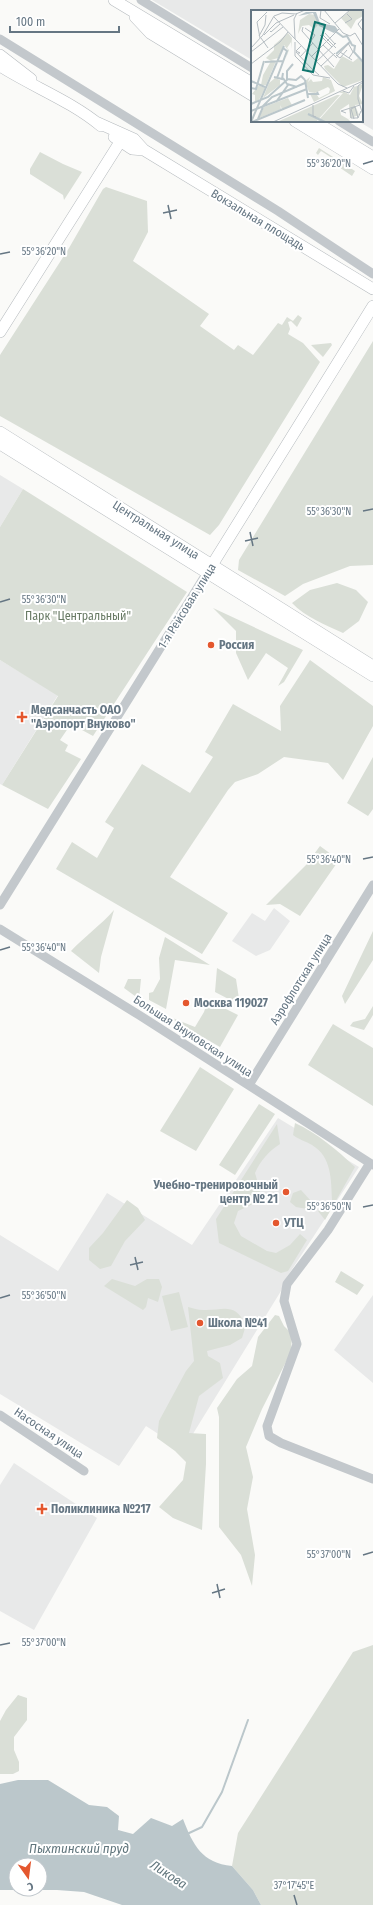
<svg xmlns="http://www.w3.org/2000/svg" width="373" height="1905" font-family="'Fira Sans Condensed',sans-serif">
	<style>
		.built { fill: #e8e9e9 }
		.green { fill: #dadfd7 }
		.water { fill: #bbc7cb; fill-rule: evenodd }
		.lines { fill: none; stroke-linecap: round; stroke-linejoin: round }
		.stream { stroke: #bbc7cb; stroke-width: 2 }
		.major-casing { stroke: #b5babe; stroke-width: 12 }
		.minor { stroke: #c3c8cc; stroke-width: 9 }
		.major { stroke: #fff; stroke-width: 11 }
		.ticks { fill: none; stroke: #657683; stroke-width: 1.5 }
		.poi-dot { fill: #e4572e; stroke: #fff; stroke-width: 1.5 }
		.labels { text-anchor: middle; stroke-width: 4; stroke-linejoin: round; paint-order: stroke }
		.street-label { font-size: 12px; fill: #657683; stroke: #fff }
		.park-label { font-size: 12px; fill: #687a64; stroke: #fff }
		.poi-label { font-size: 12px; font-weight: bold; fill: #657683; stroke: #fff; text-anchor: start }
		.water-label { font-size: 13px; font-style: italic; fill: #60757c; stroke: #fff }
		.inset-river { fill: none; stroke: #bbc7cb; stroke-width: 2 }
		.inset-road { fill: none; stroke: #b5bdc2; stroke-width: 1 }
		.view { fill: #0f766e; fill-opacity: 0.15; stroke: #0f766e; stroke-width: 2 }
		.inset-edge { fill: none; stroke: #657683; stroke-width: 2 }
		.ticks-label { font-size: 10px; text-anchor: middle; fill: #657683; stroke: #fff; stroke-width: 4; stroke-linejoin: round; paint-order: stroke }
	</style>
	<rect width="100%" height="100%" fill="#fafaf8"/>
	<path class="built" d="M152,0H373V130L358,121H362V11H252V60Z
		M0,475L23,489L0,527Z
		M0,660L58,695L2,785L0,784Z
		M274,908L290,921L270,950L256,956L232,941L252,913L265,921Z
		M278,1118L359,1167L285,1280L281,1291L183,1450L146,1426L119,1466L0,1394V1235L58,1271L107,1193L192,1245Z
		M373,1295V1383L334,1350Z
		M14,1463L97,1518L34,1630L0,1611V1485Z"/>
	<path class="green" d="M319,148L355,171L352,176L330,161L332,158L321,151L318,155L316,153Z
		M40,152L63,164L82,172L64,200L63,195L30,174V169Z
		M106,187L147,201L148,232L133,261L209,314L200,326L234,350L238,345L253,355L278,323L282,325L287,317L293,321L298,315L302,318L297,327L291,321L288,322L290,329L288,334L303,343L320,362L219,525L210,535L0,416V355L69,248L103,189Z
		M373,341V565L350,566L303,584L285,596L238,570L239,560Z
		M331,343L332,345L323,357L311,345Z
		M23,489L187,592L93,736L71,724L60,740L68,745L65,751L81,759L48,809L2,785L58,696L0,660V527Z
		M337,583L356,590L368,602L359,621L343,633C326,625 305,617 292,603L310,590Z
		M213,608L303,650L284,682L278,686L288,668L266,653L248,680L236,653V631Z
		M310,660L373,706V726L343,780L328,763L284,757L258,774L235,782L228,790L170,877L228,913L202,954L56,869L72,842L97,858L114,828L105,822L142,764L190,793L213,757L205,752L233,704L281,731L280,706Z
		M373,757V809L368,816L347,803Z
		M320,846L339,860L300,916L280,904L266,905L306,865Z
		M114,910L101,957L99,973L71,951C85,936 101,925 114,910Z
		M373,931V960L345,1004L342,996Z
		M165,937L210,965L175,960L166,1009L149,1000V993L153,992L160,979L159,958Z
		M217,968L236,979L240,1005L215,992Z
		M128,979H141L139,999L124,988Z
		M208,1000L238,1015L220,1047L165,1015L195,1027L204,1012Z
		M373,1006V1015L364,1030L350,1026L353,1022L365,1019Z
		M333,1024L373,1048V1106L308,1065Z
		M200,1067L234,1089L196,1151L160,1131Z
		M259,1104L275,1114L235,1175L219,1165Z
		M295,1123C317,1133 337,1150 355,1167L325,1220L318,1211L324,1209L332,1200C331,1180 332,1157 312,1145C306,1141 299,1140 293,1135Z
		M277,1124L280,1144C268,1152 261,1160 255,1173L260,1190L259,1198L251,1205L238,1211L234,1223L241,1236L267,1251L276,1253L290,1245L300,1234L307,1240L288,1271L281,1273L219,1243L216,1219Z
		M301,1190L311,1201L307,1209L296,1207L290,1202L293,1193Z
		M127,1200L138,1208L145,1220L125,1241L111,1266L100,1269L89,1260V1248L103,1233Z
		M341,1271L364,1285L357,1295L335,1282Z
		M112,1279L135,1286L147,1279H159L162,1287L158,1302L148,1298L146,1307L143,1310L104,1286Z
		M179,1292L188,1327L171,1331L162,1296Z
		M188,1307C193,1308 198,1310 203,1310C223,1311 234,1301 246,1325L242,1338L230,1345L207,1351L208,1356L220,1363L223,1378L199,1396L189,1433L206,1434V1464L202,1530L173,1518L159,1507L183,1480L186,1462L175,1451L157,1438L159,1421L186,1371L194,1361Z
		M275,1315L279,1316L284,1326L292,1334L291,1352L262,1409L246,1447L253,1477L247,1509L255,1555L252,1586L241,1555L219,1527V1417L217,1408L237,1379L252,1366L258,1337Z
		M373,1645V1905H261L253,1890L232,1866L238,1833L353,1652Z
		M18,1695L27,1698V1720L14,1737V1750L19,1762V1771L13,1774H0V1721L6,1710Z"/>
	<path class="water" d="M18,1780H48L89,1805L107,1807L119,1816L118,1830L133,1834L151,1818L172,1826L183,1819C193,1845 202,1863 232,1866L253,1890L261,1905H122L84,1892L57,1890H0V1784ZM16,1865H40V1889H16Z"/>
	<g class="lines">
		<path class="stream" d="M187,1834L202,1827L222,1792L248,1720"/>
		<g class="major-casing">
			<path id="major" d="M114,0L252,83
				M135,17L150,33L252,95
				M0,55L31,79
				M0,66C33,87 71,101 101,126
				M295,121L373,169
				M314,121L373,157
				M96,122L134,139L144,150L373,289
				M114,137L132,149L144,150
				M0,332L120,142
				M0,432L373,666
				M0,444L373,676
				M212,565L373,306"/>
		</g>
		<path class="minor" d="M141,0L252,68
			M0,39L278,211L373,274
			M339,121L373,142
			M0,905L210,568
			M0,929L139,1015L373,1165
			M249,1085L373,885
			M370,1163L328,1230L287,1284L284,1301L297,1344L267,1426L269,1436L281,1443L373,1479
			M0,1415L84,1471"/>
		<use href="#major" class="major"/>
	</g>
	<path class="ticks" d="M363,164L373,161M168,205L171,219M163,213L177,210M0,254L10,252M363,511L373,509M250,532L253,546M245,541L258,538M0,602L10,599M363,859L373,857M0,950L10,947M363,1207L373,1205M135,1257L138,1270M130,1265L143,1262M0,1298L10,1295M363,1555L373,1552M217,1584L220,1598M212,1593L225,1589M0,1645L10,1643M294,1895L297,1905"/>
	<g class="poi-dot">
		<circle cx="211" cy="645" r="4"/>
		<path d="M20 711h4v4h4v4h-4v4h-4v-4h-4v-4h4z"/>
		<circle cx="186" cy="1003" r="4"/>
		<circle cx="286" cy="1192" r="4"/>
		<circle cx="276" cy="1223" r="4"/>
		<circle cx="200" cy="1323" r="4"/>
		<path d="M40 1503h4v4h4v4h-4v4h-4v-4h-4v-4h4z"/>
	</g>
	<g class="labels">
		<g class="street-label">
			<text transform="translate(258 220) rotate(31)" y="4">Вокзальная площадь</text>
			<text transform="translate(156 530) rotate(32)" y="4">Центральная улица</text>
			<text transform="translate(187 606) rotate(-58)" y="4">1-я Рейсовая улица</text>
			<text transform="translate(301 979) rotate(-58)" y="4">Аэрофлотская улица</text>
			<text transform="translate(193 1036) rotate(33)" y="4">Большая Внуковская улица</text>
			<text transform="translate(49 1433) rotate(34)" y="4">Насосная улица</text>
		</g>
		<g class="park-label">
			<text x="78" y="620">Парк "Центральный"</text>
		</g>
		<g class="poi-label">
			<text x="219" y="649">Россия</text>
			<text x="31" y="714">Медсанчасть ОАО<tspan x="31" dy="14">"Аэропорт Внуково"</tspan></text>
			<text x="194" y="1007">Москва 119027</text>
			<text x="278" y="1189" text-anchor="end">Учебно-тренировочный<tspan x="278" dy="14">центр № 21</tspan></text>
			<text x="284" y="1227">УТЦ</text>
			<text x="208" y="1327">Школа №41</text>
			<text x="51" y="1513">Поликлиника №217</text>
		</g>
		<g class="water-label">
			<text x="79" y="1853">Пыхтинский пруд</text>
			<text transform="translate(169 1874) rotate(33)" y="5">Ликова</text>
		</g>
	</g>
	<g transform="translate(251 10)">
		<rect width="112" height="112" fill="#fafaf8"/>
		<path d="M100,0H112V6L105,10L100,19L90,8ZM58,4L65,5L67,15L63,19L58,15L51,16L47,24L49,10ZM37,23L41,28L40,39V32L36,38L38,40L35,48L37,40L33,35L27,48L20,50L25,51L15,75H10L12,65L20,51L15,48L23,40V35ZM91,46L102,52L107,48L112,53V70L92,77L74,59L73,56L77,55L83,59ZM59,67L57,72L60,69L62,72L71,71L72,67L80,70L84,81L63,92L59,84L66,85L68,88L78,83L79,79L77,77L64,83L58,82L54,71ZM24,68L29,70V75L12,88L18,73ZM112,74L108,86L112,94L104,95L108,105L97,109L100,112H66L92,83H88L92,81L99,85L103,77ZM98,94L99,108L97,109L90,105L89,100ZM8,75L14,78L8,90L4,92V85L1,84ZM86,85H89L65,112H26ZM37,88L41,95L31,99L29,95L30,99L8,108L13,97Z" fill="#dadfd7" fill-rule="evenodd"/>
		<path d="M55,2H65L69,13L84,16L87,20L83,23L68,16L62,3L47,6Z" fill="#bbc7cb"/>
		<path class="inset-river" d="M84,21L92,27L96,26L101,35L104,36L103,42L112,52M85,44L100,31M14,52L32,51M42,54L36,61V69L45,70L50,66L54,70M23,67L31,69L32,63M26,68L36,41L32,38M32,68L36,74L46,77M54,70L57,88M0,71L14,77M0,78L5,79L13,51M57,84H67L66,82M25,92L37,75M0,94L17,87L37,69M10,98L21,87L54,73M0,101L56,79M57,104L74,112M7,109L12,97M0,112L33,36M1,112L54,90"/>
		<path class="inset-road" d="M70,0L69,8L79,14M73,0L92,23L99,26L104,23L112,36M23,7L87,74L96,78M112,8L107,14L112,21M84,13L99,0M94,13L101,9L96,4M52,17L51,21L83,57M54,18L64,25L60,31M19,21L20,22L29,14M74,23L84,34M13,25L25,13L43,5M69,25L81,37M72,25L85,38M8,26L14,15L15,5M9,28L6,12L16,2M10,28L17,38M44,29L43,9L46,3M44,32V46L49,51M97,33L102,42L98,48M72,35L86,48M0,38L12,25L23,6L31,3L45,4L54,0M0,42L32,17M45,42L60,58M89,42L101,50M47,43H49L45,41L50,36M85,45L89,48L96,40M86,46L98,33M49,47L62,33M60,47L88,19M48,50L62,65L79,68M65,52L85,33M0,54L29,32L37,22M70,56L84,43M59,57L68,65M112,72L107,76V89L112,105M92,81L98,83L103,76M62,95V106L65,107M99,99L100,108H107L110,101M95,103L90,101L109,95M103,109L100,99L104,97L107,108M22,112L112,71"/>
		<path class="view" d="M64,12L74,15L62,62L52,60Z"/>
		<rect width="112" height="112" class="inset-edge"/>
	</g>
	<g class="ticks-label">
		<text x="329" y="167">55°36'20"N</text>
		<text x="44" y="255">55°36'20"N</text>
		<text x="329" y="515">55°36'30"N</text>
		<text x="44" y="603">55°36'30"N</text>
		<text x="329" y="863">55°36'40"N</text>
		<text x="44" y="951">55°36'40"N</text>
		<text x="329" y="1210">55°36'50"N</text>
		<text x="44" y="1299">55°36'50"N</text>
		<text x="329" y="1558">55°37'00"N</text>
		<text x="44" y="1646">55°37'00"N</text>
		<text x="294" y="1889">37°17'45"E</text>
	</g>
	<g transform="translate(28 1877) rotate(166)"><circle r="19" fill="#ffffff" stroke="#c1c8cd"/>
	<path d="M0-3L7 15L0 10L-7 15Z" fill="#e4572e"/>
	<text y="-6" font-size="11" font-weight="bold" text-anchor="middle" fill="#657683">С</text>
	</g>
	<path d="M10 26v6h109v-6" fill="none" stroke="#657683" stroke-width="2"/>
	<text x="16" y="26" font-size="12" fill="#657683" stroke="#ffffff" stroke-width="3" paint-order="stroke">100 m</text>
</svg>
